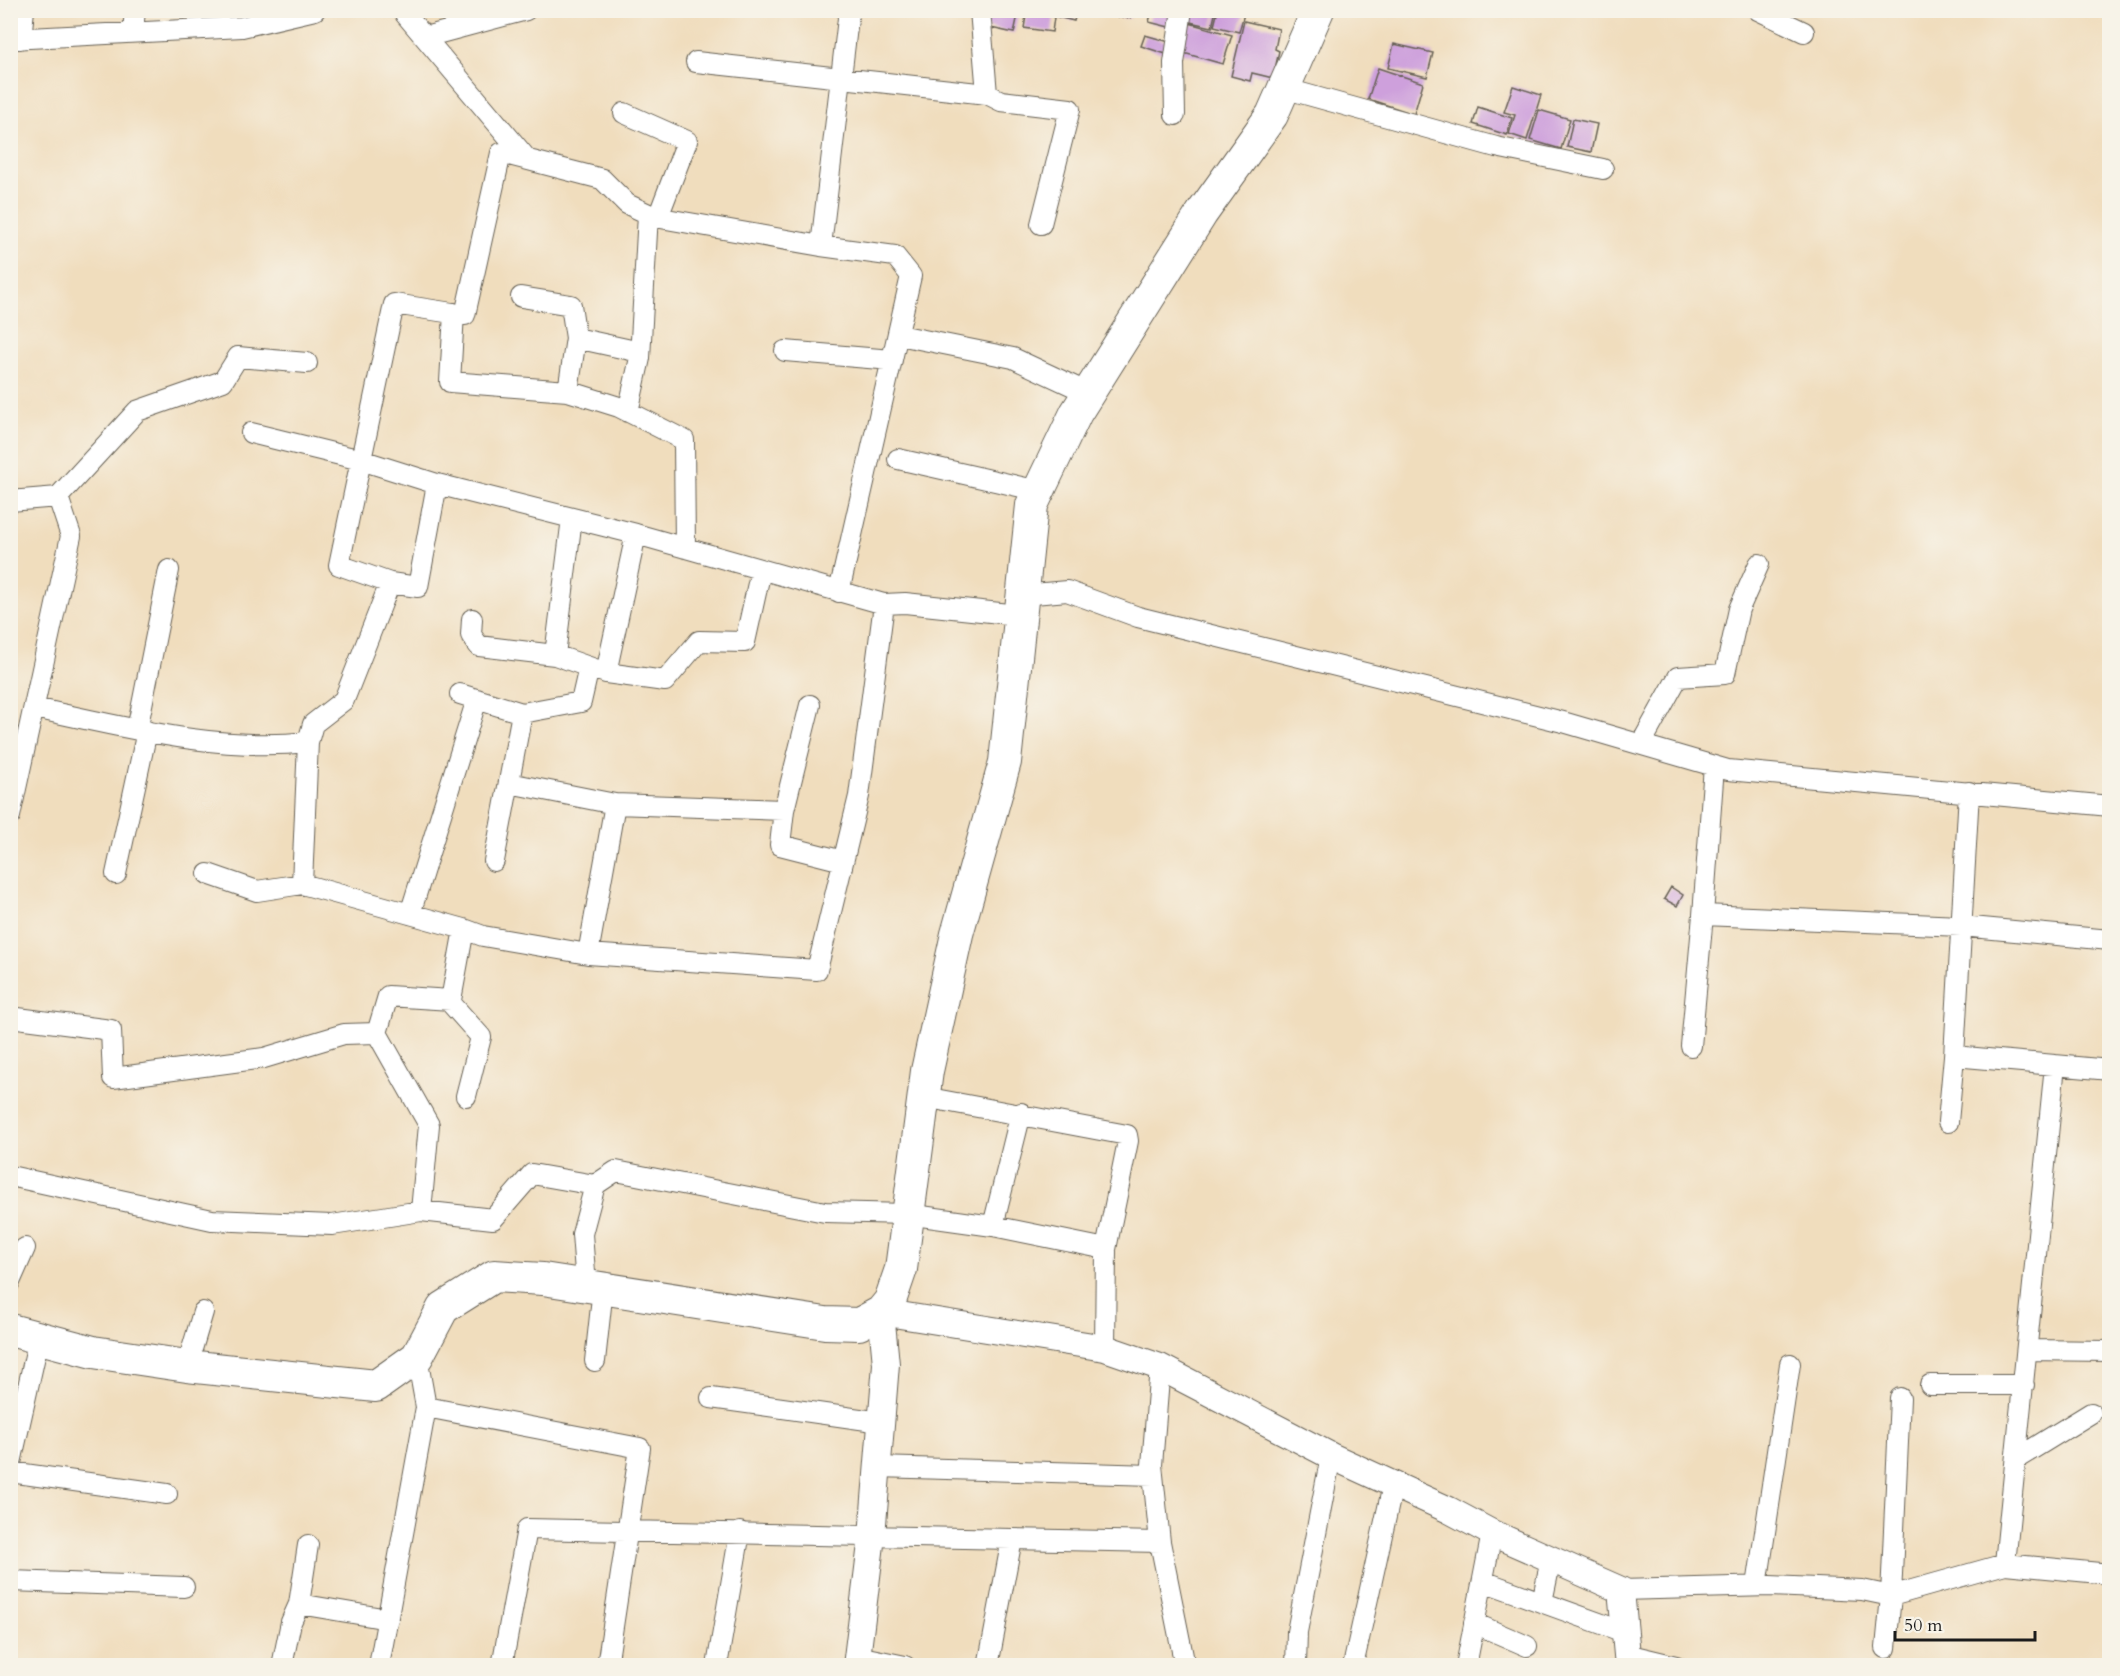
<svg xmlns="http://www.w3.org/2000/svg" width="2120" height="1676" font-family="Cardo,serif">
	<style>
		.building { fill: #cea0dc }
		.lines { fill: none; stroke-linecap: round; stroke-linejoin: round }
		.minor-casing { stroke: #666054; stroke-width: 22 }
		.tertiary-casing { stroke: #666054; stroke-width: 28 }
		.primary-casing { stroke: #666054; stroke-width: 34 }
		.minor { stroke: #fff; stroke-width: 20 }
		.tertiary { stroke: #fff; stroke-width: 26 }
		.primary { stroke: #fff; stroke-width: 32 }
	</style>
	<rect width="100%" height="100%" fill="#f7f3e8"/>
	<filter id="ink" filterUnits="userSpaceOnUse"><feTurbulence type="fractalNoise" baseFrequency=".0167" numOctaves="2"/><feDisplacementMap in="SourceGraphic" scale="12" xChannelSelector="R" yChannelSelector="G"/><feConvolveMatrix kernelMatrix="1 2 1 2 8 2 1 2 1" color-interpolation-filters="sRGB"/></filter>
	<filter id="wash" filterUnits="userSpaceOnUse"><feTurbulence type="fractalNoise" baseFrequency=".008" numOctaves="4" result="noise"/><feDisplacementMap in="SourceGraphic" scale="24" xChannelSelector="R" yChannelSelector="G"/><feGaussianBlur stdDeviation="1.35" result="paint"/><feColorMatrix in="noise" values="0 0 0 0 0 0 0 0 0 0 0 0 0 0 0 0 0 1.4 0 .05"/><feComposite in="paint" operator="in"/></filter>
	<g filter="url(#wash)">
		<rect width="100%" height="100%" fill="#f0ddbd"/>
		<g id="blocks">
			<path class="building" d="M990,10H1019L1014,33L986,27Z
				M1027,10H1055L1052,32L1024,28Z
				M1058,10H1077L1074,21L1057,17Z
				M1098,10H1114L1112,16Z
				M1119,10H1131L1130,18L1118,17Z
				M1152,10H1177L1173,28L1149,22Z
				M1189,10H1216L1212,27L1186,21Z
				M1218,10H1245L1239,32L1214,26Z
				M1244,21L1279,29L1275,49L1279,51L1273,78L1252,73L1250,81L1231,76Z
				M1189,23L1232,35L1223,64L1180,52Z
				M1145,35L1173,43L1169,55L1141,46Z
				M1394,44L1433,53L1427,77L1388,68Z
				M1378,68L1423,83L1414,114L1368,99Z
				M1513,86L1541,95L1527,140L1509,134L1515,115L1504,112Z
				M1478,107L1512,118L1507,135L1473,124Z
				M1539,110L1570,119L1561,149L1530,140Z
				M1573,119L1597,124L1591,152L1567,147Z
				M1671,887L1683,895L1677,906L1664,899Z"/>
		</g>
	</g>
	<g filter="url(#ink)">
		<use href="#blocks" fill-opacity="0" stroke="#666054" stroke-width="1.5"/>
		<g class="lines">
			<g class="minor-casing">
				<path id="minor" d="M405,10V14L527,159
					M980,10L987,94
					M1758,10L1804,32
					M133,32L135,10
					M425,37L526,10
					M10,39L242,27L315,10
					M21,39L24,10
					M696,62L987,94L1001,101L1070,109L1041,224
					M1283,88L1496,147L1603,169
					M624,113L687,141L658,217
					M1175,115L1174,63L1182,10
					M821,246L849,10
					M521,297L571,305L576,338L568,391
					M454,313L450,382L568,391L619,407L684,440L685,548
					M899,335L1013,358L1088,393
					M576,338L640,352
					M785,351L892,360
					M628,412L640,358L648,214
					M251,433L361,460L339,565L390,583
					M898,459L1039,491
					M437,484L361,460L394,304L465,315L501,153L602,179L627,204L655,217L821,246L895,256L911,276L839,592
					M10,501L58,497L137,411L223,381L238,357L307,363
					M1022,595L1067,591L1138,617L1563,722L1728,770L2110,806
					M472,619L471,635L479,646L555,655L606,673L665,681L699,641L745,642L761,570
					M555,655L572,518
					M606,673L636,534
					M460,694L522,713L581,702L589,667
					M810,705L784,810L780,845L843,861
					M34,708C124,727 216,752 308,742
					M137,730L169,570
					M1641,744L1678,677L1725,674L1739,609L1759,564
					M1714,766L1703,915L1961,926L2110,940
					M509,783L615,804L784,810
					M1969,792L1954,1056L2110,1070
					M10,816L71,536L58,497
					M494,861L522,713
					M116,874L147,731
					M208,874L257,891L302,884
					M410,914L477,699
					M464,929L302,884L308,742L313,724L344,700L390,583L418,587L437,484L636,534L884,604
					M588,954L615,804
					M448,1000L481,1037L466,1096
					M10,1017L111,1030L113,1078L264,1058L344,1034L377,1033L429,1125L421,1211
					M377,1033L388,996L451,1000L464,929L483,936L588,954L817,970L859,796L884,604L905,603L1019,615
					M1691,1046L1703,915
					M924,1097L1127,1135L1128,1141L1106,1249L1105,1348
					M1948,1122L1954,1056
					M10,1176L212,1220L332,1225L421,1211L493,1219L532,1174L595,1185L616,1171L825,1212L907,1214L993,1226L1106,1249
					M993,1226L1021,1113
					M10,1282L25,1248
					M586,1285L582,1234L595,1185
					M2027,1350L2110,1351
					M595,1361L603,1288
					M187,1366L203,1312
					M1160,1367L1152,1465L1160,1542L1185,1666
					M1930,1385H2024
					M711,1398L881,1422
					M426,1407L640,1448L607,1666
					M2016,1459L2091,1413
					M10,1467L39,1338
					M877,1467L1153,1475
					M10,1472L167,1494
					M2005,1564L2055,1065
					M10,1581L184,1587
					M1483,1581L1624,1632
					M1757,1586L1790,1364
					M1621,1590L1770,1586L1862,1590L1891,1596L2005,1564L2110,1574
					M1542,1602L1551,1559
					M299,1604L308,1545
					M1474,1623L1527,1646
					M1886,1648L1891,1596L1900,1398
					M1626,1654L1676,1666
					M857,1656L905,1666
					M282,1666L291,1622L299,1604L388,1619
					M379,1666L426,1407L417,1357
					M502,1666L527,1529L1160,1542
					M717,1666L740,1532
					M988,1666L1012,1539
					M1296,1666L1297,1632L1331,1456
					M1353,1666L1393,1485
					M1466,1666L1492,1533"/>
			</g>
			<g class="tertiary-casing">
				<path id="tertiary" d="M856,1666L872,1536L886,1364L881,1312L1105,1348L1160,1367L1331,1456L1449,1510L1492,1533L1621,1590L1628,1666"/>
			</g>
			<g class="primary-casing">
				<path id="primary" d="M10,1330L93,1352L187,1366L376,1386L417,1357L443,1308L494,1276L543,1279L825,1323L859,1324L881,1312L890,1301L901,1269L927,1071L957,934L1005,762L1032,505L1076,413L1202,213L1272,115L1318,10"/>
			</g>
			<use href="#minor" class="minor"/>
			<use href="#tertiary" class="tertiary"/>
			<use href="#primary" class="primary"/>
		</g>
	</g>
	<rect width="2120" height="1676" fill="none" stroke="#f7f3e8" stroke-width="36"/>
	<path d="M1895 1631v9h140v-9" fill="none" stroke="#1c1c1c" stroke-width="3"/>
	<text x="1904" y="1631" font-size="18" fill="#1c1c1c" stroke="#f7f3e8" stroke-width="4.5" paint-order="stroke">50 m</text>
</svg>
